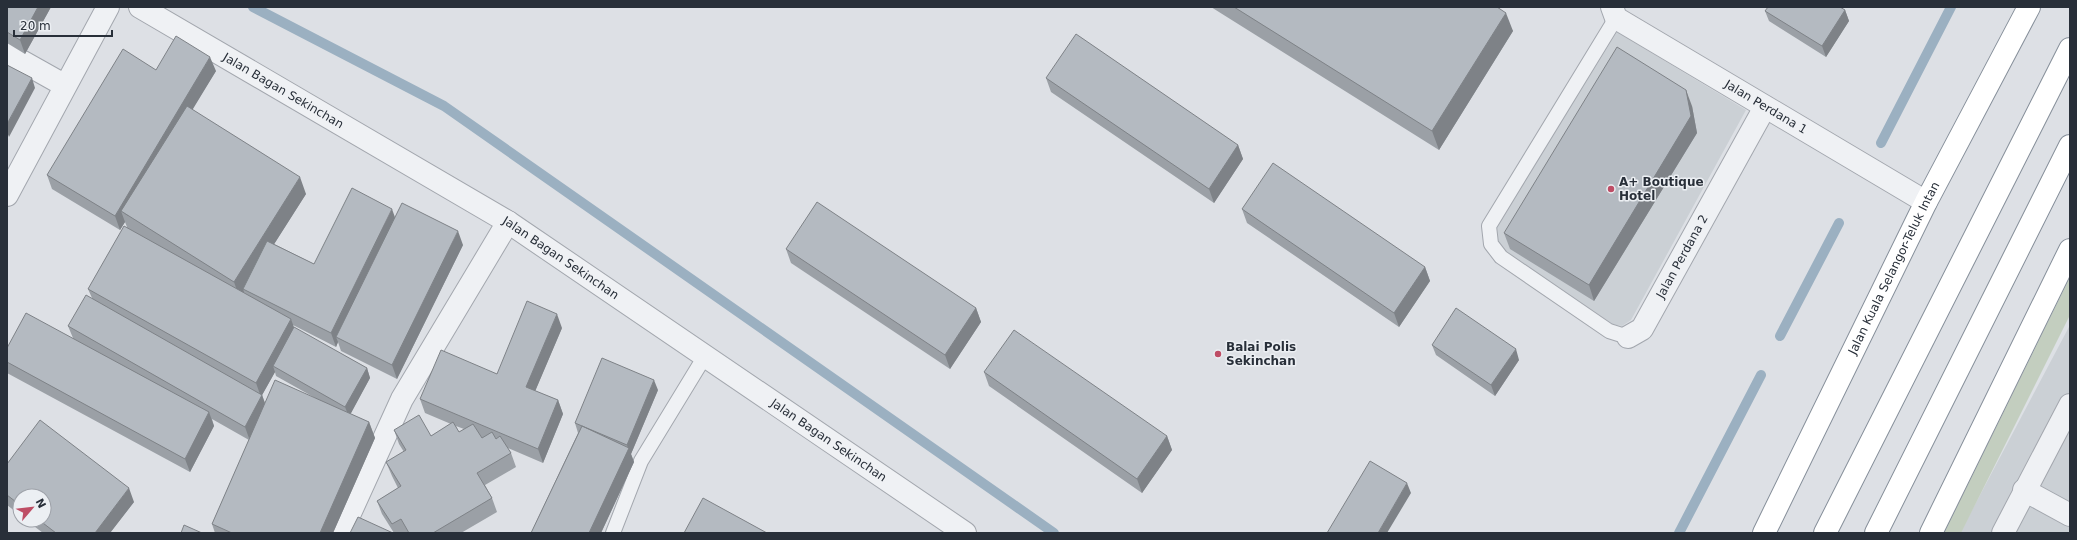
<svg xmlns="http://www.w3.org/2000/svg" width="2077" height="540" font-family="'DejaVu Sans',sans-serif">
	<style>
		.built { fill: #cbd0d5 }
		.green { fill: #c3cebf }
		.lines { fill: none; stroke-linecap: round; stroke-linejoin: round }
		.stream { stroke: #9bb0c1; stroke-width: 10 }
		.service-casing { stroke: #a3a7ae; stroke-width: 16 }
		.minor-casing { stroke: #a3a7ae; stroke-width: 24 }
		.tertiary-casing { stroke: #a3a7ae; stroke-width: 24 }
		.trunk-casing { stroke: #868f9a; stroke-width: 24 }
		.service { stroke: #eff1f4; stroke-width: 14 }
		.minor { stroke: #eff1f4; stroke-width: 22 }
		.tertiary { stroke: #eff1f4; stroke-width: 22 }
		.trunk { stroke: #fff; stroke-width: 22 }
		.wall { fill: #9ba0a6; fill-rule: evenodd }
		.shaded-wall { fill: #7e8287 }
		.building { fill: #b4bac1; stroke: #7e8287 }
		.poi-dot { fill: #be4d65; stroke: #eceff3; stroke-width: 1.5 }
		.labels { text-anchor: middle; stroke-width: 3; stroke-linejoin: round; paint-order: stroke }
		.street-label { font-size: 12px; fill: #282f39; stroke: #eceff3 }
		.poi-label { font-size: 12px; font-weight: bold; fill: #282f39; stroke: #eceff3; text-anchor: start }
	</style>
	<rect width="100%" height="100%" fill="#dde0e5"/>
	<path class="built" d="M1617,32L1746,110L1631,320L1622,326L1612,324L1506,251L1498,243L1497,226Z
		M2070,325V533H1960Z"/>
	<path class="green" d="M2070,277V315L1961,533H1944Z"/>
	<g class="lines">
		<path class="stream" d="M253,7L444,106L1054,533
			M1881,143L1951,7
			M1780,336L1839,223
			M1679,533L1761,375"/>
		<g class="service-casing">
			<path id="service" d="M1616,18L1489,226L1491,244L1501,257L1609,331L1628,337
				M613,533L641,461L705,356"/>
		</g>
		<g class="minor-casing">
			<g id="minor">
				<path id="s1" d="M140,7L508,222L965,533"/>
				<path id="s2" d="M1612,7L1616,18L1926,202"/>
				<path d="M7,53L64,85"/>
				<path id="s3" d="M1628,337L1642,329L1765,107"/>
				<path d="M2024,490L2070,515"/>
				<path d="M341,533L402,399L508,222"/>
				<path d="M2003,533L2070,405"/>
			</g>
		</g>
		<g class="tertiary-casing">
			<path id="tertiary" d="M7,195L108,7"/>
		</g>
		<g class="trunk-casing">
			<g id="trunk">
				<path id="s4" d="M1764,533L1926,202L2029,7"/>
				<path d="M1825,533L2070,49"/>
				<path d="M1876,533L2070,146"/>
				<path d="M1931,533L2070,250"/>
			</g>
		</g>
		<use href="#service" class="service"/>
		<use href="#minor" class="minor"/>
		<use href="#tertiary" class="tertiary"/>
		<use href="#trunk" class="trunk"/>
	</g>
	<path class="wall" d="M7,7H51L25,54L7,43Z
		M1211,7H1497L1513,31L1439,150Z
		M1845,10L1849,21L1826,57L1769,21L1765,11Z
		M156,70L216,71L192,109L306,194L274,244L314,264L395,218L463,245L397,379L341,351L338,342L336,347L293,325L294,328L367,368L370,378L350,414L369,422L375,438L333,533H215L212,524L249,440L212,419L214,426L190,472L7,373V348L73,338L68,326L92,298L88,289L127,227L125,222L120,230L52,189L47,175ZM275,372L276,376L317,399L265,403L262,395Z
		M1046,78L1238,145L1243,159L1214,203L1051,92Z
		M1692,106L1697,133L1594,301L1510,249L1504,233Z
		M1242,209L1425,267L1430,281L1399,327L1247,223Z
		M786,249L976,308L981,322L950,369L791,263Z
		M562,328L535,391L558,400L563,414L543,463L508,448L511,453L516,467L485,485L492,498L497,512L461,533H394L382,514L377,501L398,488L392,476L386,462L404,452L399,444L394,430L431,436L451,424L425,413L420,399L497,374ZM456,426L464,429L459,432Z
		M1432,345L1519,360L1495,396L1436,355Z
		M984,372L1167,436L1172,450L1142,493L989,386Z
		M658,390L631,454L634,462L601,533H531L578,433L575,423Z
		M7,464L134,502L110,533H43L26,520H44L20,496V515L7,505Z"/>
	<path class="shaded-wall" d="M38,7H51L25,54L20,40Z
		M1845,10L1849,21L1826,57L1822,46Z
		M1506,13L1513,31L1439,150L1432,131Z
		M210,57L216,71L128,216L121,211L125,222L120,230L115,216Z
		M32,78L35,88L9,137L7,132V124Z
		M1686,90L1692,106L1697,133L1594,301L1589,285Z
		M1238,145L1243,159L1214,203L1209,189Z
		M300,177L306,194L245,290L243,289L244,292L240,299L234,282Z
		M392,209L397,223L336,337L338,342L336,347L331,333Z
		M458,231L463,245L397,379L392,365Z
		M1425,267L1430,281L1399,327L1394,313Z
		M976,308L981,322L950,369L945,355Z
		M557,314L562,328L531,401L526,387Z
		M291,319L296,333L273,366L275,372L261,397L256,383Z
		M1516,349L1519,360L1495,396L1491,385Z
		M367,368L370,378L349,417L345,407Z
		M654,380L658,390L631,454L634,462L601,533H589L628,449L627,445Z
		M262,395L267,409L250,441L245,427Z
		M558,400L563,414L543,463L538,449Z
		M209,412L214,426L190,472L185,459Z
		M369,422L375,438L333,533H320Z
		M1167,436L1172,450L1142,493L1137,479Z
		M1407,483L1411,493L1387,533H1378Z
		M129,488L134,502L110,533H95Z"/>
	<path class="building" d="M7,7H38L20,40L7,32Z
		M1234,7H1497L1506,13L1432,131Z
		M1768,7H1840L1845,10L1822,46L1765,11Z
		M1076,34L1238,145L1209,189L1046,78Z
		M176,36L210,57L115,216L47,175L123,49L156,70Z
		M1617,47L1686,90L1691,116L1589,285L1504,233Z
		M7,65L32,78L7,124Z
		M187,106L300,177L234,282L121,211Z
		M1273,163L1425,267L1394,313L1242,209Z
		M352,188L392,209L331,333L243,289L267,241L314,264Z
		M817,202L976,308L945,355L786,249Z
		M402,203L458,231L392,365L336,337Z
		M124,226L291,319L256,383L88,289Z
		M86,295L262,395L245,427L68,326Z
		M527,301L557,314L526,387L558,400L538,449L420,399L441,350L497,374Z
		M1456,308L1516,349L1491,385L1432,345Z
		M26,313L209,412L185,459L7,362V348Z
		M294,327L367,368L345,407L273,366Z
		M1014,330L1167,436L1137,479L984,372Z
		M602,358L654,380L627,445L575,423Z
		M275,380L369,422L320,533H232L212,524Z
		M419,415L431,436L453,422L459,432L473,424L482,438L492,432L496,439L500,436L511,453L477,473L492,498L433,533H409L401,519L392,524L377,501L401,486L386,462L406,450L394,430Z
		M40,420L129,488L95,533H56L39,520H44V496H20V505L7,495V464Z
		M582,426L629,448L589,533H531Z
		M1370,461L1407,483L1378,533H1327Z
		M703,498L767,533H684Z
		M358,517L393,533H350Z
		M184,525L202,533H181Z"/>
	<g class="poi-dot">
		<circle cx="1611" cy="189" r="4"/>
		<circle cx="1218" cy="354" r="4"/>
	</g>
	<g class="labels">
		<g class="street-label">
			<text dy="4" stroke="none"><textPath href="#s1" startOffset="166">Jalan Bagan Sekinchan</textPath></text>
			<text dy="4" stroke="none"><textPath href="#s2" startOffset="186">Jalan Perdana 1</textPath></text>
			<text dy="4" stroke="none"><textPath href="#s3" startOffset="99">Jalan Perdana 2</textPath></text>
			<text dy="4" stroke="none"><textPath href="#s1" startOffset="490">Jalan Bagan Sekinchan</textPath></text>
			<text dy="4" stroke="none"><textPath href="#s4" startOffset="295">Jalan Kuala Selangor-Teluk Intan</textPath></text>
			<text dy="4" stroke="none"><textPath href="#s1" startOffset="814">Jalan Bagan Sekinchan</textPath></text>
		</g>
		<g class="poi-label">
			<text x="1619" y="186">A+ Boutique<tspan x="1619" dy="14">Hotel</tspan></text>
			<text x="1226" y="351">Balai Polis<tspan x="1226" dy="14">Sekinchan</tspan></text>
		</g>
	</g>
	<rect width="2077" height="540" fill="none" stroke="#282f39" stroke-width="16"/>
	<g transform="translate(32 508) rotate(62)"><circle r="19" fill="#eceff3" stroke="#9ea2a9"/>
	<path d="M0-3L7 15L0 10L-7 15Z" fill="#be4d65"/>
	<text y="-6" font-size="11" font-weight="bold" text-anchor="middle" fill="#282f39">N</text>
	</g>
	<path d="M14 30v6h98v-6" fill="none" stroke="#282f39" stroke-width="2"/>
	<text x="20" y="30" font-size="12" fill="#282f39" stroke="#eceff3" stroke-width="3" paint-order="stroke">20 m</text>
</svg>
